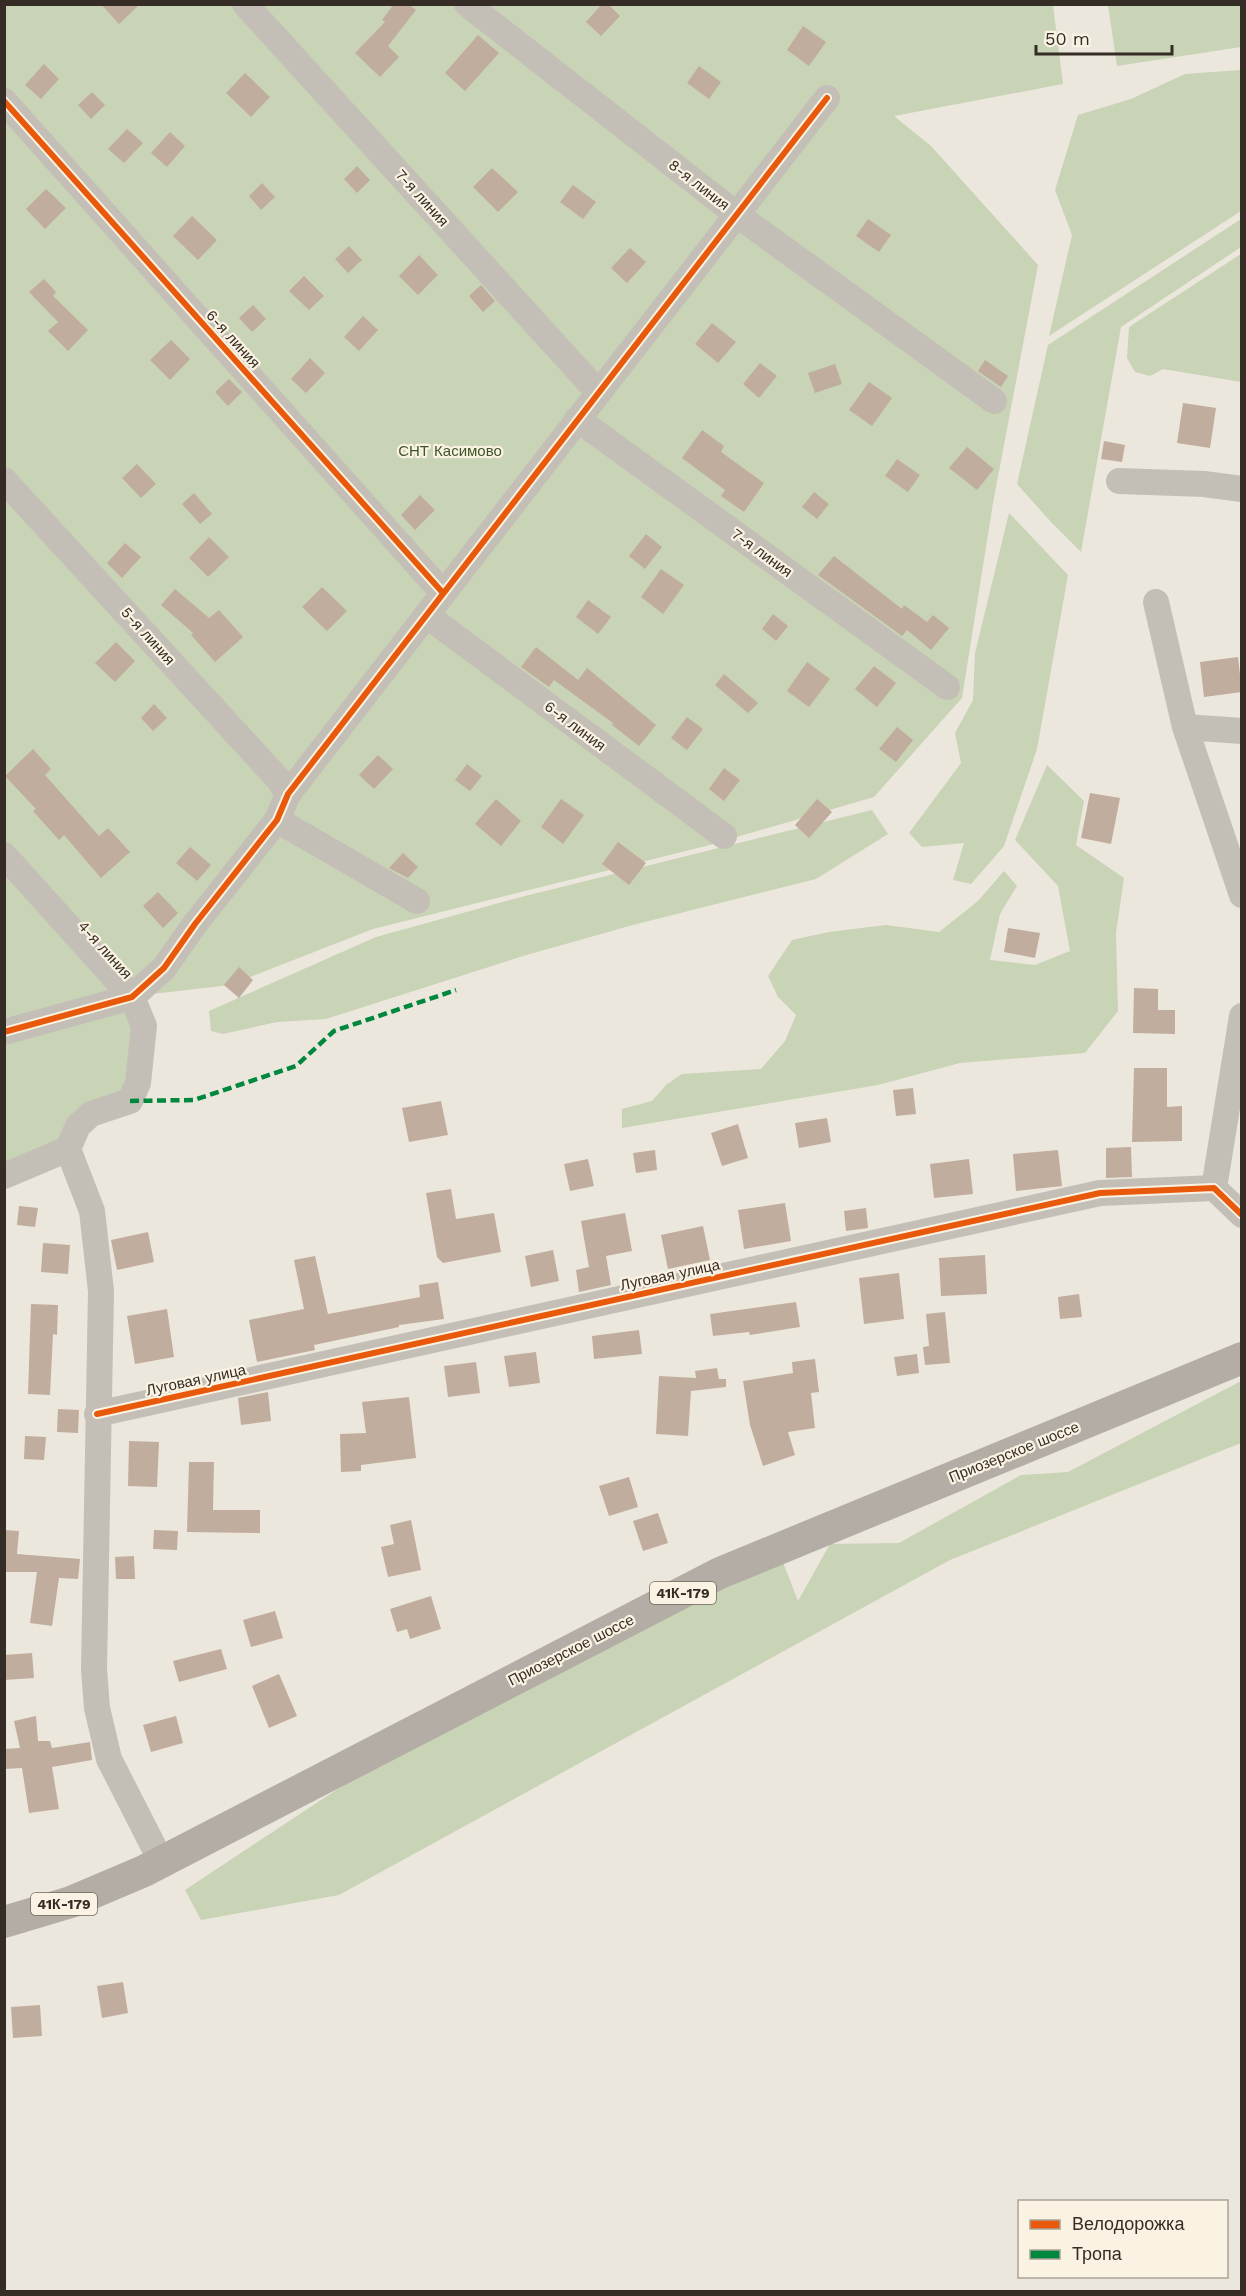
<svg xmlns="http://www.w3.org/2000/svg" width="1246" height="2296" font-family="'Work Sans',sans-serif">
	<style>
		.green { fill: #c9d3b6 }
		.building { fill: #c1ad9d }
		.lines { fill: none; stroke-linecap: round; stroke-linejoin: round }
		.minor { stroke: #c4bfb6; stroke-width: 26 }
		.major { stroke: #b3ada5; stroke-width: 32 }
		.quiet { stroke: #00873e; stroke-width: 4.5; stroke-dasharray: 9 4.5; stroke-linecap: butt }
		.cycleway-casing { stroke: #faf3e3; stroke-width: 10 }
		.cycleway { stroke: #e8590c; stroke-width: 6 }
		.labels { text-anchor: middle; stroke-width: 4.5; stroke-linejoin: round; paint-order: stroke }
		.shield { fill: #faf3e3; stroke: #70685e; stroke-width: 1.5 }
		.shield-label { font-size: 14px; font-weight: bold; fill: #352c25 }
		.street-label { font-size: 15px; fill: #352c25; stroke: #faf3e3 }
		.park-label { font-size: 15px; fill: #3d5428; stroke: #faf3e3 }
	</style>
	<rect width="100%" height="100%" fill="#ece7dd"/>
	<path class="green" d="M5,5H1053L1063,84L894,116L931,146L1038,265L993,503L962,698L874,797L706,846L373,929L230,985L144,995L124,1094C77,1103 83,1102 60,1144L5,1162Z
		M1108,5H1241V47L1117,66Z
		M1241,70V211L1049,336L1072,235L1055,190L1078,115L1131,99L1185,74Z
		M1241,219V247L1121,327L1081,552L1051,522L1017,484L1048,345Z
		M1241,254V382L1163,369L1150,376L1135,372L1127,358L1129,327Z
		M1009,513L1068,575L1037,749L1004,846L971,884L953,880L964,843L922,847L909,833L961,763L955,733L973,700L975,653Z
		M1047,765L1084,801L1076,845L1124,878L1116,933L1118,1011L1085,1053L960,1063L878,1085L622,1128V1109L652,1101L666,1085L682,1074L761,1069L785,1041L796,1015L778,997L768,976L792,940L829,932L886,925L939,932L978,901L1004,871L1017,886L1000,914L990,960L1035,965L1070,951L1058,886L1015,840Z
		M872,810L888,834L816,879L633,925L523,956L326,1019L277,1022L223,1034L211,1031L209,1011L376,937L517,898Z
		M1241,1381V1443L950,1560L339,1895L201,1920L185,1890L374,1765L782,1560L798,1601L830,1544L899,1543L1021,1475L1068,1472Z"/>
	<path class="building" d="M101,4H140L119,24Z
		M394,4H408L416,10L388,46L399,57L380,77L355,53L385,22L382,20Z
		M602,4H608L620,16L601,36L586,22Z
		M803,26L826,42L809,66L787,50Z
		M478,35L499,53L465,91L445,73Z
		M44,64L59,79L41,99L25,85Z
		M699,66L721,82L709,99L687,83Z
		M245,73L270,97L251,117L226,93Z
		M92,92L105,105L91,119L78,105Z
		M127,129L143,143L124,163L108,149Z
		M170,132L185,146L167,167L151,153Z
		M357,166L370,180L357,193L344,179Z
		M492,168L518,192L498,212L473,187Z
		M262,183L275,197L261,210L249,196Z
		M573,185L596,202L583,219L560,202Z
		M46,189L66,208L45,229L26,209Z
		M192,216L217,240L198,260L173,236Z
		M868,219L891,235L879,252L856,236Z
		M349,246L362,260L348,273L335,259Z
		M630,248L646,262L627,283L611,268Z
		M419,255L438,275L418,295L399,276Z
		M304,276L324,296L309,310L289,291Z
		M44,279L56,292L53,296L88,330L68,351L48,331L58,322L29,292Z
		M481,285L495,301L483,312L469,296Z
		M253,305L266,319L252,332L239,318Z
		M363,316L378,330L359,351L344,337Z
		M712,323L736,342L718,363L695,344Z
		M171,340L190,359L170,380L150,360Z
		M310,358L325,373L306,393L291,379Z
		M985,360L1008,376L1001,387L978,371Z
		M760,363L777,376L759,398L743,384Z
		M835,364L842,384L815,393L808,373Z
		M229,379L242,392L228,406L215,392Z
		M869,382L892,398L872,426L849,410Z
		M1183,403L1216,408L1210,448L1177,443Z
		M702,430L724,446L721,452L764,483L744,512L721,496L725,490L682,458Z
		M1104,441L1125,445L1122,462L1101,459Z
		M967,447L994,469L977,490L949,468Z
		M897,459L920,475L908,492L885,476Z
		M137,464L156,484L141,498L122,478Z
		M814,492L829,504L817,519L802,507Z
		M194,493L212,514L200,524L182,504Z
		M420,495L435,510L415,530L401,515Z
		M646,534L662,547L645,569L629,556Z
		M209,537L229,557L208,577L189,558Z
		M125,543L141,557L122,578L107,563Z
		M834,556L902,609L904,605L927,622L933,615L949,628L931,650L907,630L902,636L818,575Z
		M661,569L684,585L663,614L641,597Z
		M322,587L347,611L327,631L302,607Z
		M175,589L209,618L219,610L243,637L215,662L191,635L193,633L161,605Z
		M588,600L611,617L598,634L576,617Z
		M773,614L788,626L776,641L762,629Z
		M116,642L135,661L115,682L95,663Z
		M536,647L578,680L587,668L656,725L639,746L612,725L613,723L554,680L549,687L521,667Z
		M1238,657L1242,692L1204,697L1200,662Z
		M807,662L830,679L809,707L787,691Z
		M874,666L896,683L877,707L855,689Z
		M724,674L758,703L748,713L715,685Z
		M154,704L167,718L153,731L141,718Z
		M687,717L703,729L687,750L671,738Z
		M897,727L913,740L896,762L879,749Z
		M33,749L51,769L45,775L99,836L108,828L130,852L101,878L64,835L59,840L33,811L36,809L5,776Z
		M378,755L393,769L374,789L359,775Z
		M467,764L482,776L470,791L455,780Z
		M724,768L740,780L724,801L709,789Z
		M1090,793L1120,798L1111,844L1081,838Z
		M496,799L521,821L501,846L475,824Z
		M561,799L584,815L563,844L541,827Z
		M817,799L832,812L809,838L795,825Z
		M618,842L646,863L629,885L602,864Z
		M190,847L211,865L197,881L176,863Z
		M403,853L418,867L408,878L389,868Z
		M158,892L178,913L163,928L143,906Z
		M1008,928L1040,933L1035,958L1004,952Z
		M239,967L253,980L239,998L224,985Z
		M1134,988L1158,989V1010H1175V1034L1133,1033Z
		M1134,1068H1167V1107L1182,1106V1141L1132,1142Z
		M913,1088L916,1114L896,1116L893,1090Z
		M441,1101L448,1135L409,1142L402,1108Z
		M827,1118L831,1142L799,1148L795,1123Z
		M738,1124L748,1158L722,1166L711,1133Z
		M1131,1147L1132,1177L1106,1178V1148Z
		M655,1150L657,1170L636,1173L633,1153Z
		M1058,1150L1062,1186L1016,1191L1013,1154Z
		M588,1159L594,1186L570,1191L564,1164Z
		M969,1159L973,1194L934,1198L930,1164Z
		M451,1189L456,1219L494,1213L501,1252L443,1263L437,1257L426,1193Z
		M785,1203L791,1241L744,1249L738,1210Z
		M19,1206L38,1208L35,1227L17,1225Z
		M866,1208L868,1228L846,1231L844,1211Z
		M625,1213L632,1251L606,1256L611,1285L579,1292L576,1270L589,1267L581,1221Z
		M703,1226L710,1260L668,1269L661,1235Z
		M148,1232L154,1262L117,1270L111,1240Z
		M43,1243L70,1245L68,1274L41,1272Z
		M553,1250L559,1281L531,1287L525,1256Z
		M985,1255L987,1294L941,1296L939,1258Z
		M315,1256L328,1314L420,1297L419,1285L438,1282L444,1319L399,1325V1327L314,1345L315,1350L257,1362L249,1320L304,1309L294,1260Z
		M899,1273L904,1319L864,1324L859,1278Z
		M1079,1294L1082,1317L1060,1319L1058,1297Z
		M796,1302L800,1327L750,1335L749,1332L713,1336L710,1314Z
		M31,1304L58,1305L57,1335L53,1334L50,1395L28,1394Z
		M167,1309L174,1357L135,1364L127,1316Z
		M945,1312L950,1363L925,1365L923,1347L929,1346L926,1314Z
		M639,1330L642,1354L594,1359L592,1336Z
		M536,1352L540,1383L509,1387L504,1356Z
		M917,1354L919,1373L897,1376L894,1357Z
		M815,1359L819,1392L811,1393L815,1428L788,1432L795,1455L763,1466L750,1425L743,1381L793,1373L792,1362Z
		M476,1362L480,1393L448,1397L444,1366Z
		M717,1368L719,1379H726V1387L691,1391L688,1436L656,1434L659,1376L696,1378L695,1371Z
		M268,1392L271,1421L241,1425L238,1398Z
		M409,1397L416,1458L361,1465V1471L341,1472L340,1434L366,1433L362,1402Z
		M58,1409L79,1410L78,1433L57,1432Z
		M25,1436L46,1437L44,1460L24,1459Z
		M129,1441L159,1442L157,1487L128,1486Z
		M189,1462H214L213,1510H260V1533L187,1532Z
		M629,1477L638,1507L609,1516L599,1486Z
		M658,1513L668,1543L643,1551L633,1521Z
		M411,1520L421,1570L388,1577L381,1547L394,1544L390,1525Z
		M4,1530L19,1531L17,1554L80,1559L78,1579L59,1578L52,1626L30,1623L37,1572H4Z
		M154,1530L178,1531L177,1550L153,1549Z
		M134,1556L135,1579H116L115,1557Z
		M431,1596L441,1629L410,1639L407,1629L397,1632L390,1609Z
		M275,1611L283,1638L251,1647L243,1620Z
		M221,1649L227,1669L179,1682L173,1661Z
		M32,1653L34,1678L4,1680V1655Z
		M279,1674L297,1716L269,1728L252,1686Z
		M36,1716L38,1741H50L52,1748L90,1742L92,1760L52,1767L59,1809L29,1813L22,1768L4,1769V1749L20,1748L14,1721Z
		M176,1716L183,1743L151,1752L143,1725Z
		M123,1982L128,2013L102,2018L97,1986Z
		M40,2005L42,2036L13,2038L11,2007Z"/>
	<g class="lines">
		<path class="minor" d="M245,4L598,392
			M467,4L736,214L994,401
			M4,101L443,593
			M577,419L947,687
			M4,480L279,780L288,794
			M1119,481L1204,484L1242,489
			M1156,602L1185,727L1242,895
			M426,615L724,836
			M1185,727L1242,731
			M277,820L417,901
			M4,855L132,997L144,1026L138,1083L130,1101L91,1114L78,1126L68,1149
			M4,1032L132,997L164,968L195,924L277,820L288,794L827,98
			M68,1149L92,1211L101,1291L94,1669L97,1708L109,1759L161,1861
			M4,1176L68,1149
			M1214,1188L1242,1016
			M97,1414L1100,1193L1214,1188L1242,1215"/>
		<path class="major" d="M4,1922L71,1902L144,1871L720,1573L1242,1358"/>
		<path class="quiet" d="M130,1101L194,1100L296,1066L334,1031L456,990"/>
		<g class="cycleway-casing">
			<path id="cycleway" d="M4,101L443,593
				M4,1032L132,997L164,968L195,924L277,820L288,794L827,98
				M97,1414L1100,1193L1214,1188L1242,1215"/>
		</g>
		<use href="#cycleway" class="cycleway"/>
	</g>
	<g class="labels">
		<g class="shield">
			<rect x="650" y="1582" width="66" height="22" rx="4.5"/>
			<rect x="31" y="1893" width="66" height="22" rx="4.5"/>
		</g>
		<g class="shield-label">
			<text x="683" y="1598">41К-179</text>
			<text x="64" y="1909">41К-179</text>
		</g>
		<g class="street-label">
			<text transform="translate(699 185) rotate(38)" y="5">8-я линия</text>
			<text transform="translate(422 198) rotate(48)" y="5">7-я линия</text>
			<text transform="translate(233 339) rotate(48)" y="5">6-я линия</text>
			<text transform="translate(762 553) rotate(36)" y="5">7-я линия</text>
			<text transform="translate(148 636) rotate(48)" y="5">5-я линия</text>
			<text transform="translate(575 726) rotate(37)" y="5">6-я линия</text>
			<text transform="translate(105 950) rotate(48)" y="5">4-я линия</text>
			<text transform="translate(670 1275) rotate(-12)" y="5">Луговая улица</text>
			<text transform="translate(196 1380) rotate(-12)" y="5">Луговая улица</text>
			<text transform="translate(1014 1452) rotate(-22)" y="5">Приозерское шоссе</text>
			<text transform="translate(571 1650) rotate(-27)" y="5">Приозерское шоссе</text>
		</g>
		<g class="park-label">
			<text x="450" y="456">СНТ Касимово</text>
		</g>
	</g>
	<rect width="1246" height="2296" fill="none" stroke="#352c25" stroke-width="12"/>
	<rect x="1018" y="2200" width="210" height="78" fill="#faf3e3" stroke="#aba397" stroke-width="1.5"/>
	<rect x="1030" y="2220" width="30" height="9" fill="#e8590c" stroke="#aba397" stroke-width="1.5"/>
	<text x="1072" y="2230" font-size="18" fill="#352c25">Велодорожка</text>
	<rect x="1030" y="2250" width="30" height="9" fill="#00873e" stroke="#aba397" stroke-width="1.5"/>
	<text x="1072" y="2260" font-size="18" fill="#352c25">Тропа</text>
	<path d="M1036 45v9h136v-9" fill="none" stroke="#352c25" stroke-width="3"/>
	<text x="1045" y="45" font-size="18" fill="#352c25" stroke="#faf3e3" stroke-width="4.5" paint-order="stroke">50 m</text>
</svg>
